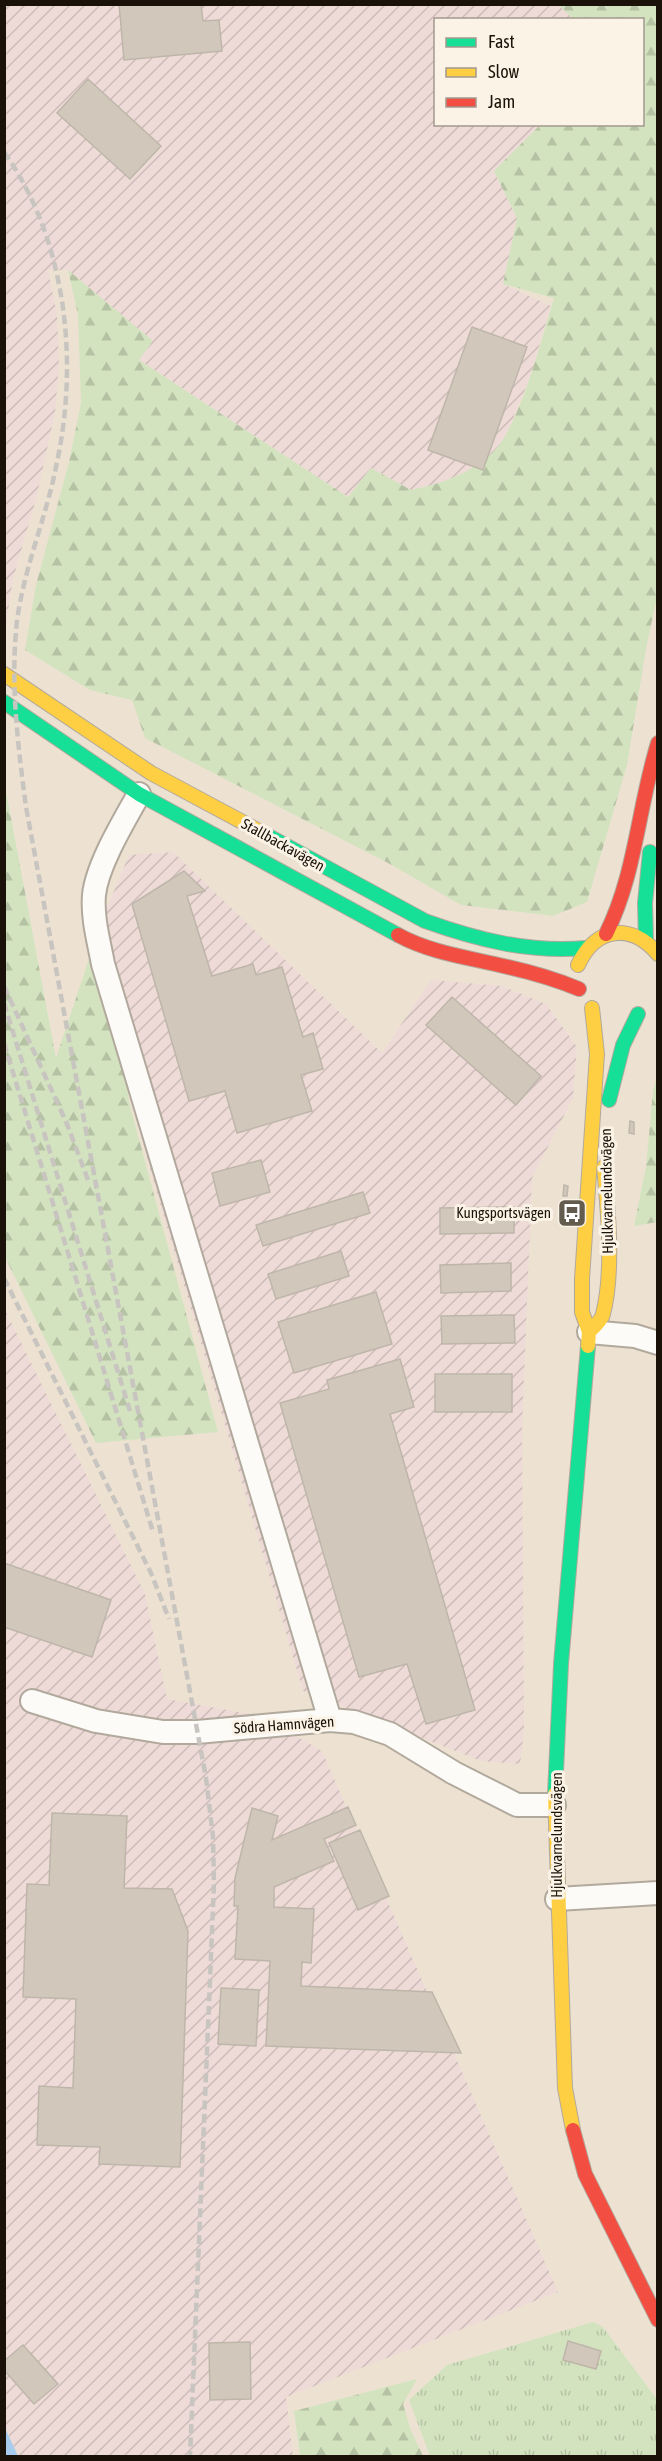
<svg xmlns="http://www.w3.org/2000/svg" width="662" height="2461" font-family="'Asap Condensed',sans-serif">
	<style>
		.industrial { fill: url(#industrial-furrows) }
		.forest { fill: url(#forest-firs) }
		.park { fill: url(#park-tufts) }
		.water { fill: #a8cced }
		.building { fill: #d1c8bb; stroke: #bfb6aa; stroke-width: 1.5 }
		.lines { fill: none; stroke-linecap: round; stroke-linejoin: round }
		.street-casing { stroke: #b2a99d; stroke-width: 26 }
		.fast-casing { stroke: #b2a99d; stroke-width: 16 }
		.slow-casing { stroke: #b2a99d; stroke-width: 16 }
		.jam-casing { stroke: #b2a99d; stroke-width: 16 }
		.street { stroke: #fcfbf8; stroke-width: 22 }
		.fast { stroke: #16e098; stroke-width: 14 }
		.slow { stroke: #ffcf43; stroke-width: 14 }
		.jam { stroke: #f24e42; stroke-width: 14 }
		.rail { stroke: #c8c4c0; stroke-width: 4.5; stroke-dasharray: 9 4.5; stroke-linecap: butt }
		.labels { text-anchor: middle; stroke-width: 6; stroke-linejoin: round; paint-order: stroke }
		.street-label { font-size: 15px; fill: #1a1208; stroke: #fcf3e7 }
		.poi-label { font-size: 15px; fill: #1a1208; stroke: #fcf3e7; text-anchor: end }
	</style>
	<defs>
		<pattern id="industrial-furrows" width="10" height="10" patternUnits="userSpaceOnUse" patternTransform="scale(1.5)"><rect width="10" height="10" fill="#eedbd8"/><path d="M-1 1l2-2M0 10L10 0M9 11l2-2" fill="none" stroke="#ccbbb8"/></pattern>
		<pattern id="forest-firs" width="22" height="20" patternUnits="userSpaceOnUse" patternTransform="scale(1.5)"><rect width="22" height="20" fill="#d3e3c0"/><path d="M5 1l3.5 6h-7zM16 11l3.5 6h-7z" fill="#b5c2a4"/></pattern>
		<pattern id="park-tufts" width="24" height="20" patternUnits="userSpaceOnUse" patternTransform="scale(1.5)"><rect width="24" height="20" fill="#d3e3c0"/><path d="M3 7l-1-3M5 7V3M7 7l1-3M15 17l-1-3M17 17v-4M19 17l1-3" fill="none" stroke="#b5c2a4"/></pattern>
	</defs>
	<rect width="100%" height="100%" fill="#ede2d2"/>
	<path class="industrial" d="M4,5H559L573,19L436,20V124L540,125L494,171L517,218L503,284L551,306L529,380L505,438L492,454L470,470L438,484L411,490L371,468L348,497L139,360L152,341L68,270H48L57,314L59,365L55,413L36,499L13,579L5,631Z
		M173,852L382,1053L431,980L502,986L546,1004L577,1047L573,1098L532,1178L522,1428L524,1730L520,1764L481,1761L303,1691L150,1169L126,1077L103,917L129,855Z
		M4,1308L145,1594L167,1699L249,1714L305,1741L322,1751L558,2292L286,2397L293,2456H18L5,2428Z"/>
	<path class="forest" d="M559,5H657V597L646,649L627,765L587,902L553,916L461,905L390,864L145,738L132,700L90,690L25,650L36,585L69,462L81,403L78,315L68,270L153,341L139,360L348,497L371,468L411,490C440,484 467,475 490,455C519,431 542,336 554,298L503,284L517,218L494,171L540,125L642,124V20L573,19Z
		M4,780L56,1058L103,917L129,1102L218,1432L96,1443L5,1257Z
		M657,1076V1222L634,1226L646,1167L653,1091Z
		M417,2379L403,2404L410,2428L423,2456H300L294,2411Z"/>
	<path class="park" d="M593,2322L603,2327L657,2399V2456H430L409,2400L447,2365Z"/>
	<path class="water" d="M5,2428L18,2456H5Z"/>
	<path class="building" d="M119,4H201L203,21L219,20L222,51L124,60Z
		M88,79L161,146L130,179L57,113Z
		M472,327L527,347L483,470L428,450Z
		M184,871L205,891L187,896L212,976L253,964L256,975L282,967L303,1037L313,1033L323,1069L301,1075L312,1111L237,1133L225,1091L189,1101L132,904Z
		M452,997L541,1076L516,1105L426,1025Z
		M630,1121L634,1122V1134L629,1133Z
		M261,1160L270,1192L220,1206L212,1173Z
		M564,1185L568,1186L567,1196H563Z
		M363,1192L370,1213L263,1246L256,1225Z
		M514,1207V1233L440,1234V1208Z
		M341,1251L349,1276L276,1299L268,1274Z
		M511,1263V1291L441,1293L440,1265Z
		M376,1292L392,1344L294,1373L278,1322Z
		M514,1315L515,1343L442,1344L441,1316Z
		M400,1359L414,1407L390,1414L475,1710L426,1724L407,1664L359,1677L280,1403L329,1389L327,1380Z
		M435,1374H512V1412H435Z
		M4,1563L111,1600L92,1657L4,1627Z
		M348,1807L356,1825L324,1839L334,1861L274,1887V1907L314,1909L311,1963L302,1962L301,1986L432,1992L461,2053L266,2046L270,1961L235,1959L238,1906H234L235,1878L252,1808L278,1816L272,1840Z
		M52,1813L127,1816L124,1888L172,1889L188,1931L180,2167L99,2164L100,2147L37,2145L39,2086L73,2088L76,1999L23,1997L27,1884L49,1885Z
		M360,1830L389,1896L358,1910L329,1843Z
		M221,1988L259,1990L256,2046L218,2044Z
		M568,2341L601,2351L596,2369L563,2360Z
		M250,2342L251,2399L210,2400L209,2343Z
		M23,2345L58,2384L34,2404L4,2370V2361Z"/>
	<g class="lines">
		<g class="street-casing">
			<path id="street" d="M139,794C124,821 97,865 94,895C92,918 99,942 103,964L330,1720
				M589,1332L635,1336L658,1343
				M32,1701L96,1721L163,1732H197L330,1720L354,1722L390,1734L454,1773L517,1805H554
				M557,1899L658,1893"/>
		</g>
		<g class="fast-casing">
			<path id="fast" d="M4,702L139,794L398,935
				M261,832L425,921C478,940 530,953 586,948
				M646,941L645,903L650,852
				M609,1100L623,1045L638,1014
				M555,1794L561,1664L588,1346"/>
		</g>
		<g class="slow-casing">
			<path id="slow" d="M4,674L151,773L261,832
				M578,965C595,927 631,922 658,954
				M589,1332C594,1327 602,1320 603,1314C614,1272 608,1209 604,1167
				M588,1346L589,1332L582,1312V1279L597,1054L592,1008
				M555,1794L565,2088L573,2130"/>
		</g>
		<g class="jam-casing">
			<path id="jam" d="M606,934C636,874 638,807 658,743
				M398,935C429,952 465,957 499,965C527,971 553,978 579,989
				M573,2130L585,2174L658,2320"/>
		</g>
		<use href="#street" class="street"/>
		<use href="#fast" class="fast"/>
		<use href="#slow" class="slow"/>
		<use href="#jam" class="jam"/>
		<path class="rail" d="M4,152C66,239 79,360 57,462C47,516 24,567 17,621C10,684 18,746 26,807L206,1778L213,1837L214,1884L190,2456
			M4,986L67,1124L88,1180
			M4,1003L130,1411
			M4,1043L153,1532
			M4,1278L151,1573L169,1619"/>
	</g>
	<defs>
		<g id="bus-square" transform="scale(1.5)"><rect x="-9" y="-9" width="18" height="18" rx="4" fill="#645b4f" stroke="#fcf3e7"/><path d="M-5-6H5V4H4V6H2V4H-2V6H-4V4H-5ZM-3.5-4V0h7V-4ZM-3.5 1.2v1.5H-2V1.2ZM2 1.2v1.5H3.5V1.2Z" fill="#fff"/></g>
	</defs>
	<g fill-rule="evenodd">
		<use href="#bus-square" x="572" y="1213"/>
	</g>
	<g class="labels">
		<g class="street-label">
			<text transform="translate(283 845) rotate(29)" y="5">Stallbackavägen</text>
			<text transform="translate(607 1191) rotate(-91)" y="5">Hjulkvarnelundsvägen</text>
			<text transform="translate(284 1725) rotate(-4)" y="5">Södra Hamnvägen</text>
			<text transform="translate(557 1835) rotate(-90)" y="5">Hjulkvarnelundsvägen</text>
		</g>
		<g class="poi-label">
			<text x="551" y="1218">Kungsportsvägen</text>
		</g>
	</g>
	<rect width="662" height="2461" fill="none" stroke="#1a1208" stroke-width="12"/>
	<rect x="434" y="18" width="210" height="108" fill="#fcf3e7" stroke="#a2998e" stroke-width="1.5"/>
	<rect x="446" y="38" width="30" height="9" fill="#16e098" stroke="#a2998e" stroke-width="1.5"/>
	<text x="488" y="48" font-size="18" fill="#1a1208">Fast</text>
	<rect x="446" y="68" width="30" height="9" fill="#ffcf43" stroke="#a2998e" stroke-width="1.5"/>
	<text x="488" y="78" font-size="18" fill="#1a1208">Slow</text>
	<rect x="446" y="98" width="30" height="9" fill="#f24e42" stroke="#a2998e" stroke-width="1.5"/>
	<text x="488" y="108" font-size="18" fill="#1a1208">Jam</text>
</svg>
